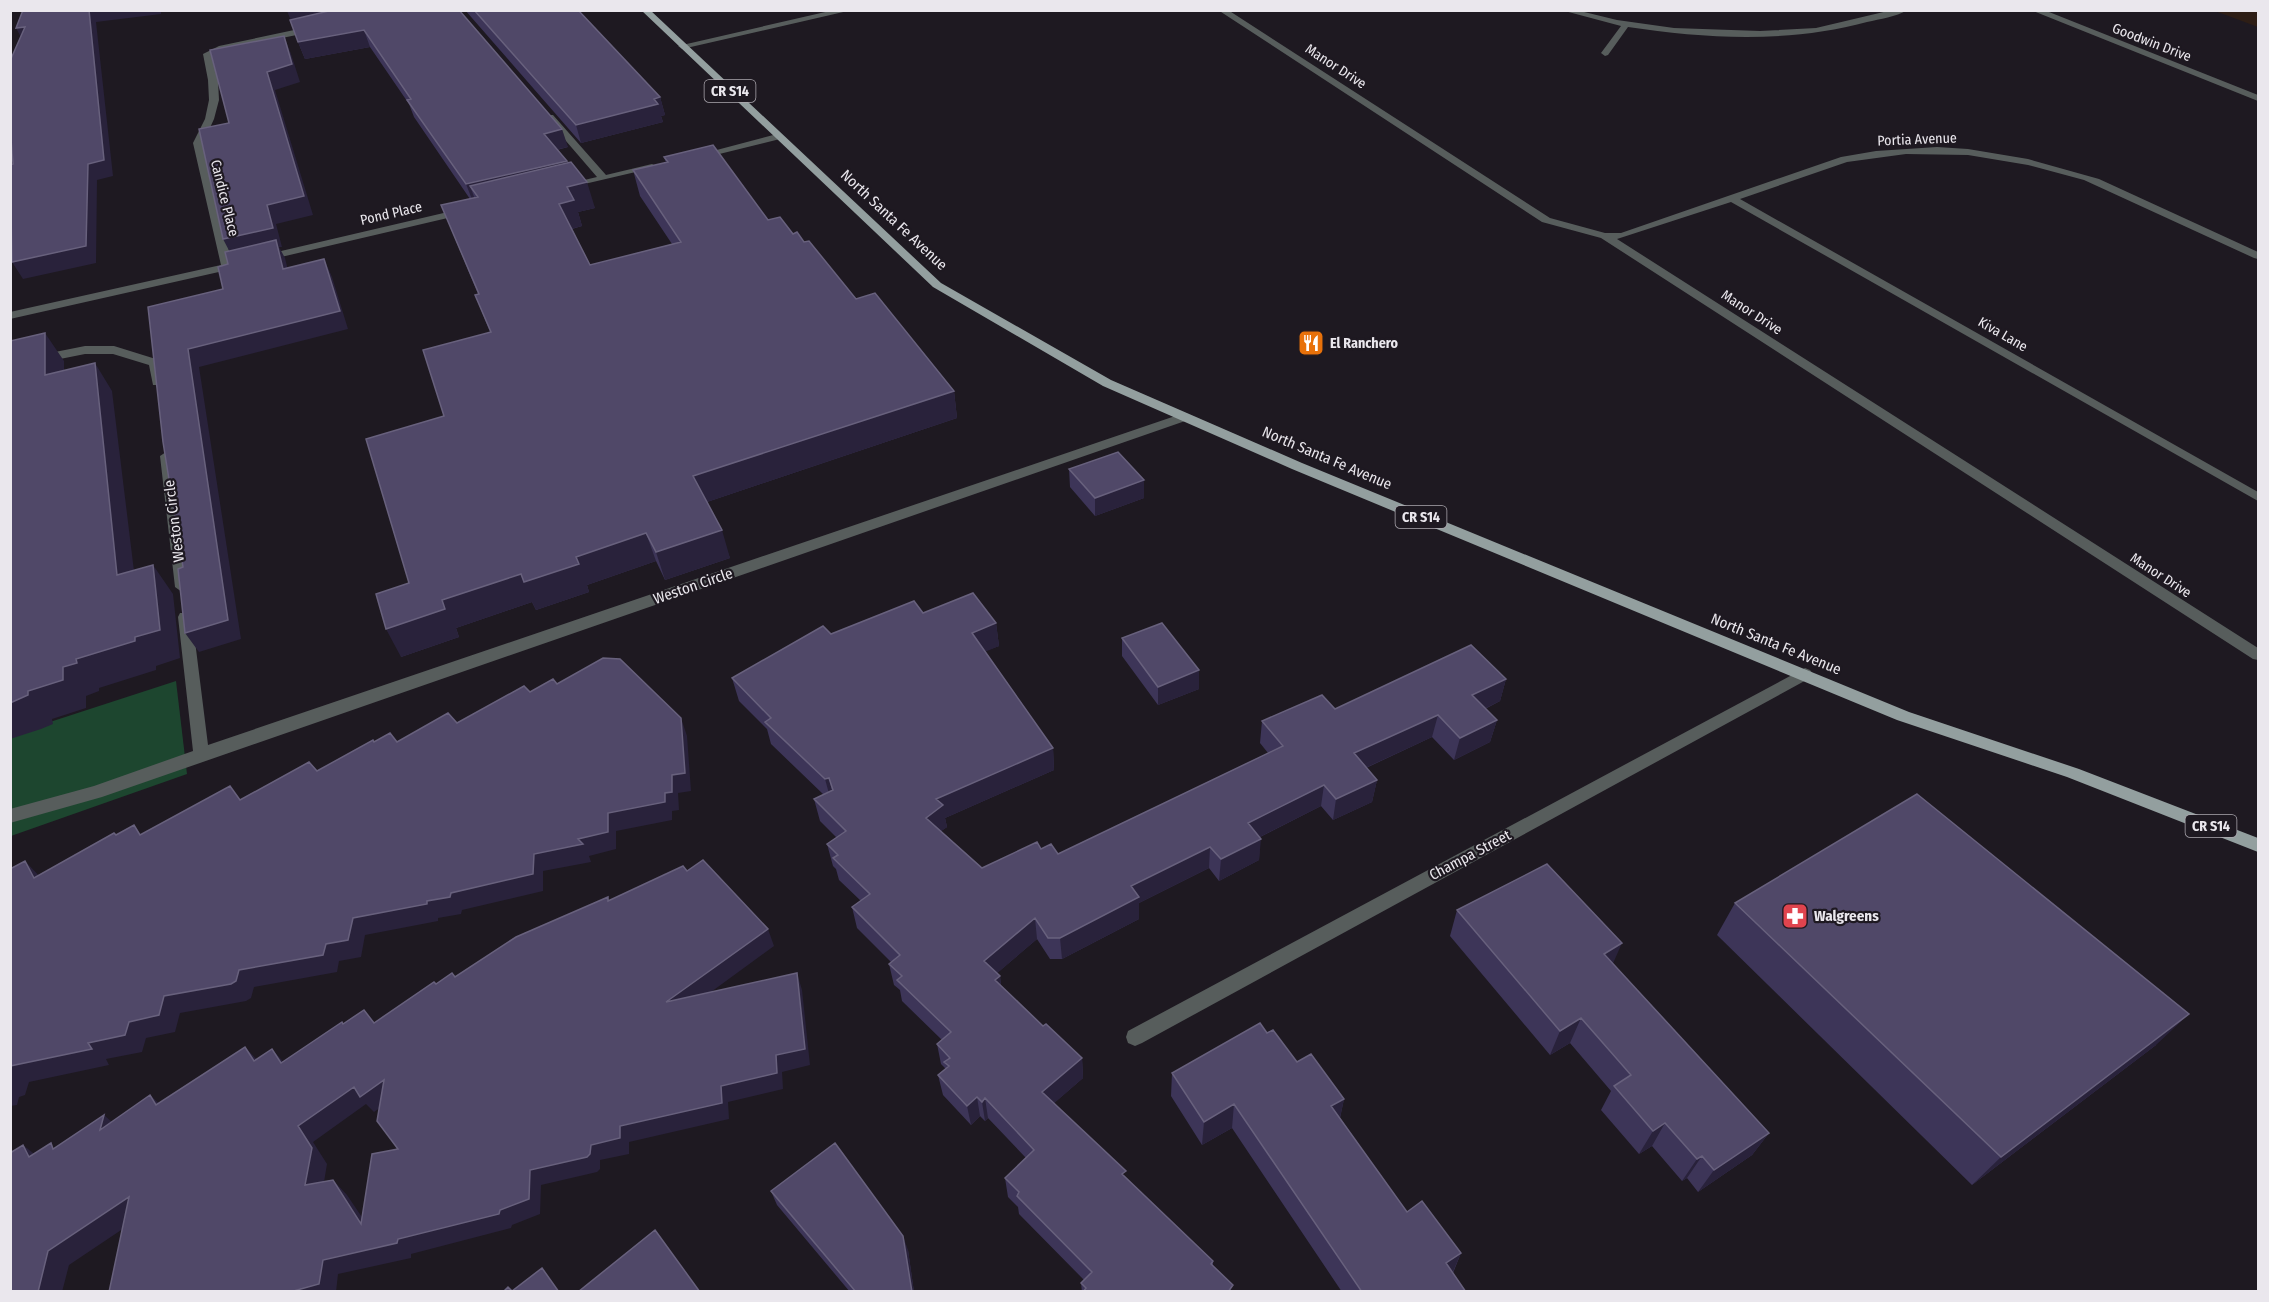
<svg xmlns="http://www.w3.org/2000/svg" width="2269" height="1302" font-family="'Fira Sans Condensed',sans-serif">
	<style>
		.education { fill: #2e1e16 }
		.green { fill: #1d462f }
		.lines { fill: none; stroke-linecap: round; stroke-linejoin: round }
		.minor { fill: #575d5c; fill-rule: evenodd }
		.major { fill: #939f9f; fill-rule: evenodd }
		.wall { fill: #3d3558 }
		.shaded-wall { fill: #29223b }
		.building { fill: #504868; stroke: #68617d; stroke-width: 1.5; fill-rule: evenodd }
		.labels { text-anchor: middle; stroke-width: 4.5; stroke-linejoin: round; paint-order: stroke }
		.far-street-label { font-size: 14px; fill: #eae7ed; stroke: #1e1921 }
		.shield { fill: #1e1921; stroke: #ada9b0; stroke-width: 1.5 }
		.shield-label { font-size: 14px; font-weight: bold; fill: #eae7ed }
		.far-poi-label { font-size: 14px; font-weight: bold; fill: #eae7ed; stroke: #1e1921; text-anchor: start }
		.street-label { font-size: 15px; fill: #eae7ed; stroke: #1e1921 }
		.poi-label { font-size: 15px; font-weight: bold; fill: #eae7ed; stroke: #1e1921; text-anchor: start }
	</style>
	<rect width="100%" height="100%" fill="#1e1921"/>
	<path class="education" d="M2215,11H2258V27Z"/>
	<path class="green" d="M176,681L187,774L11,836L10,735Z"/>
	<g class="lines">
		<path class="minor" d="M834,10H852L682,49L678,46Z
			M1218,10H1228L1550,218L1605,233H1621L1841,157L1876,151L1937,147L1968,149L2028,159L2099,179L2258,252V259L2254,258L2084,180L2028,165L1968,155L1906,154L1847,162L1740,199L2258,492V501L1731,202L1617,239L2258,648V660L2253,659L1601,238L1542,222Z
			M1561,10H1576L1617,20L1674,28L1760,31L1816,28L1892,10H1907C1896,17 1880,19 1867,22C1790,43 1707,39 1628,27L1608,55L1605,56L1601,53L1621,26Z
			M2031,10H2044L2258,95V101Z
			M313,26L316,27V31L224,50L212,55L218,80L219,100L214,119L203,143L232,263H241V267L10,319V312L221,265L193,143L205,119L209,100L208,80L203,54L219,46Z
			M547,115H553L606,175L652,164L657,167L563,189V185L597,177L547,119Z
			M777,134L780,135V139L699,159L694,156Z
			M465,208L470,211L469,213L264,261L259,258L264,255Z
			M85,346H114L159,360L163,382L161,385H153L149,365L113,354H85L10,369V361Z
			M1184,413L1190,417L1188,420L102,797L10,823V809L94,786L193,751L178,617L180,613H190L192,617L208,745Z
			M166,452L172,456L189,587L182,592L175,587L160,456Z
			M1805,668L1810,670L1813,674L1810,678L1142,1043L1135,1046L1128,1043L1126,1037L1128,1031Z"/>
		<path class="major" d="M641,10H650L941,283L1111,380L1302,463L1909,712L2079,769L2258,838V852L2067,777L1897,720L1292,469L1103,386L933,287Z"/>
	</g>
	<path class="wall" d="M459,10L568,147L557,150L567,161L595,208L578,212L582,226L572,229L590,265L672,244L640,196L633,170L666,163L664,157L793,234L804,242L856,299L954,391L957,418L707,502L730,558L665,580L656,561L587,585L589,592L536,610L532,602L456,628L459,637L401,657L409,583L444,416L490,332L475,295L478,294L441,205L470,199L414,117L409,104L370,47L305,59L298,42Z
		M465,10H578L660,97L665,115L661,116L663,122L581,143Z
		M1069,469L1144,480V498L1095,516L1070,487Z
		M923,613L996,623L999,646L985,651L1053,748L1054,770L945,818L947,827L941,831L982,868L1041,849L1058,854L1268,753L1260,743L1262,721L1506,679L1500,701L1485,709L1497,720L1490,742L1454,760L1432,737L1366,768L1377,780L1372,802L1333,820L1321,806L1260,837L1259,860L1219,881L1209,868L1139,903V919L1062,959H1050L1037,939L997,973L1000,976L1001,986L1043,1026L1082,1058L1083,1078L1054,1103L1126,1178L1213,1261V1265L1232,1292H1082L1081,1283L1084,1280L1019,1214L1018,1207L1008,1197L1005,1178L1026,1158L988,1118L985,1121L980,1116L971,1125L943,1095L938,1075L946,1069L941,1064L937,1044L942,1040L902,1001L900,990L894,985L889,964L891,962L857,928L852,907L861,901L839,880L836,869L833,866L827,844L837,838L820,821L814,799L824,795L771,744L767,729L739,701L732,678L831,634Z
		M1122,638L1199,670V689L1158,705L1122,656Z
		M1735,903L2156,1045L1972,1185L1717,935Z
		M1457,910L1613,964L1769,1133L1752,1155L1698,1192L1687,1178L1682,1181L1652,1146L1639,1154L1601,1110L1611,1091L1570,1043L1550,1055L1450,936Z
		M1267,1033L1297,1062L1344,1099L1340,1118L1407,1212L1461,1253L1453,1273L1466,1292H1342L1232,1128L1202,1145L1171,1096L1172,1073Z
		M771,1191L908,1250L914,1292H850L777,1205Z"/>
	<path class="shaded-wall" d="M89,10H161V14L96,22L113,176L97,180L96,263L23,279L12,262Z
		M290,10H377L294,28L287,11Z
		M25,27L24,43L16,28Z
		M364,30L370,47L305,59L298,42Z
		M284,36L291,54L300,82L275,90L313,215L276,224L282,247H279L285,258L292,287L233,258L223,239L267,205V72Z
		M660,97L665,115L661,116L663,122L581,143L576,125Z
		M562,129L568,147L550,151L544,134Z
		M567,161L572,179L478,197L470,186L476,202H473L466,184Z
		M587,182L595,208L578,212L582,226L567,230L559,204L567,187Z
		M324,259L332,277L348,329L199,367L241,639L199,652L185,633L188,349Z
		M45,333L64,361V403L45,375Z
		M95,363L112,391L138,604L117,575Z
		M954,391L957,418L701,504L693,476Z
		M1144,480V498L1095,516V498Z
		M722,530L730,558L665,580L656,552Z
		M646,533L656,561L587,585L589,592L536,610L532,602L456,628L459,637L401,657L386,629L442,600Z
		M153,565L173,594L180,658L156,666V670L99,688V691L86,696V708L52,719L53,724L41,729L10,739V703L63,667L76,659L135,637Z
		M996,623L999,646L975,656L972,633Z
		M1199,670V689L1158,705V687Z
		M1506,679L1500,701L1466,718L1472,695Z
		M1438,715L1432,737L1350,775L1354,753Z
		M681,718L687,736L691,791L678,793L679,810L672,811V820L616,831V849L589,856L591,862L543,871V891L462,910L461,914L438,918V921L365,935L361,957L339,961L337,972L254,987L251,998L246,1001L180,1013L175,1032L146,1038L142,1052L106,1059L109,1065L29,1082L25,1095L19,1097L17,1105L10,1106V1066L88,1043L129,1022L164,996L239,970L326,944L353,918L427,901L451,893L534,854L578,839L608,813L665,793L672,775Z
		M1497,720L1490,742L1454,760L1460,738Z
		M1053,748L1054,770L945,818L947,827L930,839L926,818L936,799Z
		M829,778L834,800L831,801L825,779Z
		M1377,780L1372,802L1333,820L1336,799Z
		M1324,785L1321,806L1246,844L1248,823Z
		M1261,839L1259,860L1219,881L1221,859Z
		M1210,847L1209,868L1139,903V919L1062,959L1060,938L1131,886Z
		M25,861L42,879L34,878Z
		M1035,918L1037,939L987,982L984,961Z
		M768,929L774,946L674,1019L666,1002Z
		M1622,943L1611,968L1604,954Z
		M797,973L802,990L810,1065L782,1072L783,1089L728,1102L729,1119L629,1142V1154L600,1160V1169L597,1172L541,1185L540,1214L512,1225L511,1228L411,1254V1258L338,1274L336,1292H290L323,1260L500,1210L530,1170L591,1145L620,1126L721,1086L776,1055Z
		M1000,976L1002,996L995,980Z
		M2189,1014L2156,1045L1972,1185L2001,1157Z
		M1581,1018L1570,1043L1550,1055L1560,1031Z
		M245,1047L260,1063L254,1061Z
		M272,1049L287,1066L281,1063Z
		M1082,1058L1083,1078L1044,1112L1042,1092Z
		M384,1080L397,1096L374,1112L366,1104L313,1142L327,1164L321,1200L305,1185L298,1126L354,1087Z
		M150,1095L167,1111L156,1105Z
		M977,1097L980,1116L971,1125L967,1106Z
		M985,1098L988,1118L985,1121L982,1102Z
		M1344,1099L1339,1122L1331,1106Z
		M1234,1104L1232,1128L1202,1145L1204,1122Z
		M104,1115L122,1131L100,1130Z
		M1665,1123L1652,1146L1639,1154L1653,1131Z
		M1769,1133L1752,1155L1698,1192L1714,1170Z
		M23,1145L43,1161L29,1157Z
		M1702,1156L1687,1178L1682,1181L1697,1159Z
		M333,1180L347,1195L376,1238L361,1224Z
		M129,1197L148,1212L69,1265L62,1292H38L48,1251Z
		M903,1236L908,1250L914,1292H912Z
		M1461,1253L1452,1274L1446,1263Z"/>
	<path class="building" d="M23,10H89L104,160L88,164L86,246L12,262L10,165L13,164L10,127V61L25,27L16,28Z
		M333,10H459L562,129L544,134L567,161L466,184L407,100L411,99L364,30L298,42L290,20Z
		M474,10H578L660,97L654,99L658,104L576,125Z
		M284,36L292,64L267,72L304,196L267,205L273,228L223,239L199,129L229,123L210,50Z
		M713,145L768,220L780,217L793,234L797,232L804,242L809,241L856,299L875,293L954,391L693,476L722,530L656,552L646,533L576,557L579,564L524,582L521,574L442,600L445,609L386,629L376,594L409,583L366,439L444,416L423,350L491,332L475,295L479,294L441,205L478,197L470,186L571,162L587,182L567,187L574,200L559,204L590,265L681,242L633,170L668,162L664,157Z
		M276,240L283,269L324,259L340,311L188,349L228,620L185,633L178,569L183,567L163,442L148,307L223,289L218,267L228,264L225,252Z
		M45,333V375L95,363L117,575L153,565L160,630L135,637V641L76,659L77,663L63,667V680L28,691V695L10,703V341Z
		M1118,452L1144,480L1095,498L1069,469Z
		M973,593L996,623L972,633L1053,748L936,799L943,805L926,818L982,868L1037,842L1041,849L1051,844L1058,854L1283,746L1262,721L1322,695L1335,709L1471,645L1506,679L1472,695L1497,720L1460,738L1438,715L1354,753L1377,780L1336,799L1324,785L1248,823L1261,839L1221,859L1210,847L1131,886L1139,897L1060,938H1048L1035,918L984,961L1000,976L995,980L1043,1026L1046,1024L1082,1058L1042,1092L1126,1171L1122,1174L1213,1261L1211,1264L1233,1285L1228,1292H1083L1086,1288L1081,1283L1092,1272L1017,1196L1019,1192L1005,1178L1034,1150L985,1098L982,1102L977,1097L967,1106L938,1075L949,1066L944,1062L950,1058L937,1044L951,1032L897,980L902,976L889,964L900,955L852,907L870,894L833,858L838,855L827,844L846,831L814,799L833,790L829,778L825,779L765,722L771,718L732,678L823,626L831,634L914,601L923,613Z
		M1162,623L1199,670L1158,687L1122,638Z
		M603,658L620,659L681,718L685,773L672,775V792L665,793V802L608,813V832L578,839L583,844L534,854L533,874L451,893L450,897L427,901V904L353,918L348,940L326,944L323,955L239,970L236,981L231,984L164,996L159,1015L129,1022L125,1035L88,1043L92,1049L10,1066V869L25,861L34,878L114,833L116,835L134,825L140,835L230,786L240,800L309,762L317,771L373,740L374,742L390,733L397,742L448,713L457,723L524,686L530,692L553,679L557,684Z
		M1917,794L2189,1014L2001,1157L1735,903Z
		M703,860L768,929L666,1002L797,973L805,1049L776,1055L777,1073L721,1086L722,1103L620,1126V1138L591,1145L590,1154L587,1157L530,1170L529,1199L500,1210L499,1214L398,1239L397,1243L323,1260L319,1284L290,1292H109L129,1197L48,1251L38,1292H10V1153L23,1145L29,1157L51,1143L53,1149L104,1115L100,1130L150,1095L156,1105L245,1047L254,1061L272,1049L281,1063L342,1022L343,1024L364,1010L374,1023L434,982L436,984L452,973L455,977L516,937L608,897V901L683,866L687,871ZM384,1080L377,1121L398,1149L372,1154L361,1224L333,1180L305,1185L312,1148L298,1126L354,1087L360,1097Z
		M1547,864L1622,943L1604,954L1769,1133L1714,1170L1702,1156L1697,1159L1665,1123L1653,1131L1614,1086L1631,1075L1581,1018L1560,1031L1457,910Z
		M1260,1023L1267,1033L1273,1030L1297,1062L1311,1054L1344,1099L1331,1106L1407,1212L1422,1201L1461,1253L1446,1263L1466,1292H1362L1234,1104L1204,1122L1172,1073Z
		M835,1143L903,1236L912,1292H856L771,1191Z
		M655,1230L700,1292H578Z
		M542,1268L559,1292H503L508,1287L512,1291Z"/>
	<defs>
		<g id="restaurant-square" transform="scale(1.35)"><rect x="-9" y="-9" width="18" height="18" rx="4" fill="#e8710a" stroke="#1e1921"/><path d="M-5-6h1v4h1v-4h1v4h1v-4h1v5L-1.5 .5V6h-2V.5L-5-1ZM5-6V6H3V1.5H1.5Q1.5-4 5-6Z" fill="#fff"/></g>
		<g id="pharmacy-square" transform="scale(1.35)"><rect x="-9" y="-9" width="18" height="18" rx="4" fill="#e0444e" stroke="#1e1921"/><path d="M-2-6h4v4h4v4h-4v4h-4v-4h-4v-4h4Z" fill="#fff"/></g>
	</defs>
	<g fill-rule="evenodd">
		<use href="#restaurant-square" x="1311" y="343"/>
		<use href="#pharmacy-square" x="1795" y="916"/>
	</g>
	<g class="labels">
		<g class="far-street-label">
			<text transform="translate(2152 42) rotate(21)" y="5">Goodwin Drive</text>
			<text transform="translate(1336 66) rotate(33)" y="5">Manor Drive</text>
			<text transform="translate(1917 139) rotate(-2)" y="5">Portia Avenue</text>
			<text transform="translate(225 198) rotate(76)" y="5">Candice Place</text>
			<text transform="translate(391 213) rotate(-13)" y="5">Pond Place</text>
			<text transform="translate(1752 312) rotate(33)" y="5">Manor Drive</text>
			<text transform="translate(2003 334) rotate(30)" y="5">Kiva Lane</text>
			<text transform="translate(2161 575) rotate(33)" y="5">Manor Drive</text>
		</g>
		<g class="shield">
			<rect x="704.5" y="80" width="51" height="22" rx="4.5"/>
			<rect x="1395.5" y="506" width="51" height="22" rx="4.5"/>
			<rect x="2185.5" y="815" width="51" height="22" rx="4.5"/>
		</g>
		<g class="shield-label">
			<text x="730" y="96">CR S14</text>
			<text x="1421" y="522">CR S14</text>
			<text x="2211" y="831">CR S14</text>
		</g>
		<g class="far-poi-label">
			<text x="1330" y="348">El Ranchero</text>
		</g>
		<g class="street-label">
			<text transform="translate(894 220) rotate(43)" y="5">North Santa Fe Avenue</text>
			<text transform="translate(1327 458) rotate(23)" y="5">North Santa Fe Avenue</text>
			<text transform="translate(174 521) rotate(-97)" y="5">Weston Circle</text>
			<text transform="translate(693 586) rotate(-19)" y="5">Weston Circle</text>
			<text transform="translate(1776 644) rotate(22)" y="5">North Santa Fe Avenue</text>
			<text transform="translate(1470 855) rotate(-28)" y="5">Champa Street</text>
		</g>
		<g class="poi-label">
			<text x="1814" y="921">Walgreens</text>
		</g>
	</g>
	<rect width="2269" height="1302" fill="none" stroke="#eae7ed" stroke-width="24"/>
</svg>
